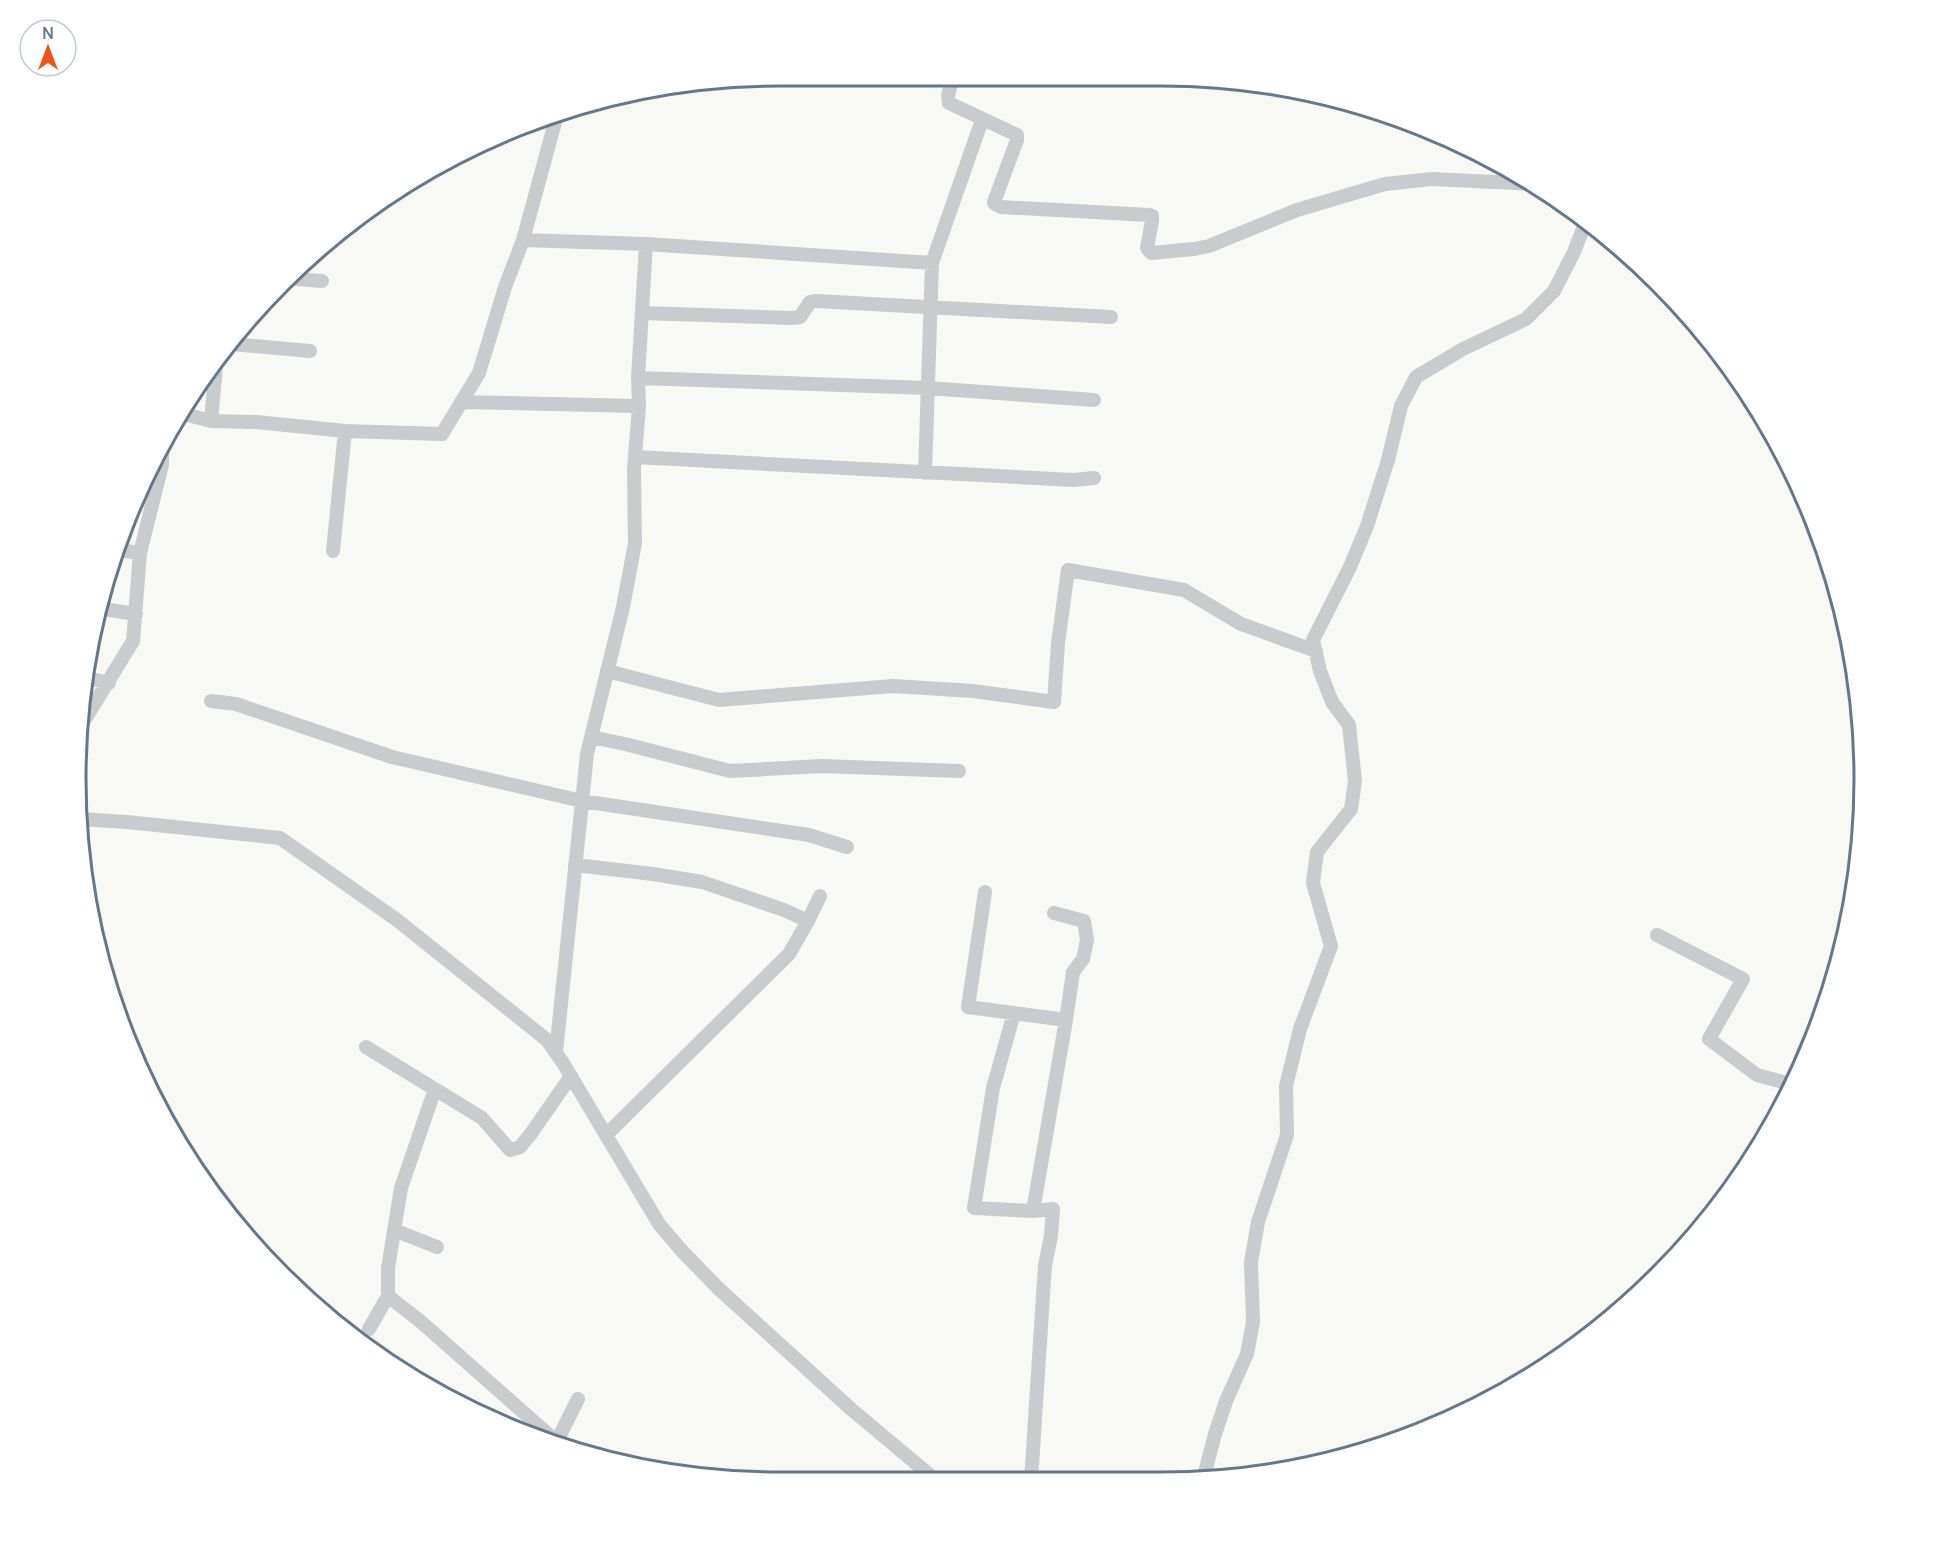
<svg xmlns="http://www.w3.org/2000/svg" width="1940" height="1557" font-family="Manrope,sans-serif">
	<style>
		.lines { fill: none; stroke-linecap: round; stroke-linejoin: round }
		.minor { stroke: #c8cccf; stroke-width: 14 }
		.rim { fill: none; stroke: #647889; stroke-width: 3 }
	</style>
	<rect width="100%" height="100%" fill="#f8f8f5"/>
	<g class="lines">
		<path class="minor" d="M953,76L948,96L949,103L1017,135V140L994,202L995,204L1001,207L1149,215L1152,216V221L1147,248L1151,253L1194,249L1209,246L1297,210L1385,184L1432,179L1534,184
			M523,240L646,244L638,378L639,406L634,469L635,543L623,607L587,754L556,1052
			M646,244L932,263
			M285,278L322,281
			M642,313L792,318L800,317L810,302L816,301L1111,317
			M232,344L310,351
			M638,378L928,388L1094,400
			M461,402L639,406
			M180,413L211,421L256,422L345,431L442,434L479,373L505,287L523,240L557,115
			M211,421L216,366
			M635,457L1073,480L1094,478
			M925,473L932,263L982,120
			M118,550L140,553
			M333,551L345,431
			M97,608L136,614
			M607,671L719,700L893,686L973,691L1054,702L1058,643L1068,570L1184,590L1241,624L1316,651
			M88,678L109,683
			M211,701L236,704L392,757L582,801L809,835L847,847
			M82,724L133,641L140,553L162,465V444
			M591,737L625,744L730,771L822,766L959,771
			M80,819L127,822L280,838L397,920L547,1040L563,1063L659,1224L682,1251L719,1289L851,1409L937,1481
			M575,865L653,874L702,882L784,910L808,921
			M985,892L968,1007L1066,1020
			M1657,935L1743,979L1709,1039L1757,1075L1794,1085
			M1014,1013L993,1088L974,1208L1033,1211L1053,1209L1051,1236L1045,1265L1031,1481
			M366,1047L482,1118L510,1150L520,1147L530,1135L571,1076
			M606,1135L789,954L808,921L820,896
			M1033,1211L1066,1020L1073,972L1083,959L1087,940L1084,921L1054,913
			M394,1230L437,1247
			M388,1296L420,1321L557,1442
			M369,1329L388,1296V1268L401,1188L435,1089
			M556,1443L578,1399
			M1203,1480L1215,1434L1226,1401L1247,1354L1253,1322L1251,1262L1258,1222L1287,1135L1286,1086L1300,1029L1331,946L1313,883L1317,852L1351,809L1355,781L1349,725L1332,702L1320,671L1313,640L1350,567L1367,526L1388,460L1401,406L1416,377L1463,349L1526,319L1554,291L1574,252L1586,221"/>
	</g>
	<path d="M0 0H1940V1557H0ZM779 86H1161A693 693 0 0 1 1854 779V779A693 693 0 0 1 1161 1472H779A693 693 0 0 1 86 779V779A693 693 0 0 1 779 86Z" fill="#fff" fill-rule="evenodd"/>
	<path class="rim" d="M779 86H1161A693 693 0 0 1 1854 779V779A693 693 0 0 1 1161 1472H779A693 693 0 0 1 86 779V779A693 693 0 0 1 779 86Z"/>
	<g transform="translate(48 48)"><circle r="28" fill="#ffffff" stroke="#c1c9d0" stroke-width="1.5"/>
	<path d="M0-4.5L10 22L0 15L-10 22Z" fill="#f2501b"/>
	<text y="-9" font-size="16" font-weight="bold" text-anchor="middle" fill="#647889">N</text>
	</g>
</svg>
